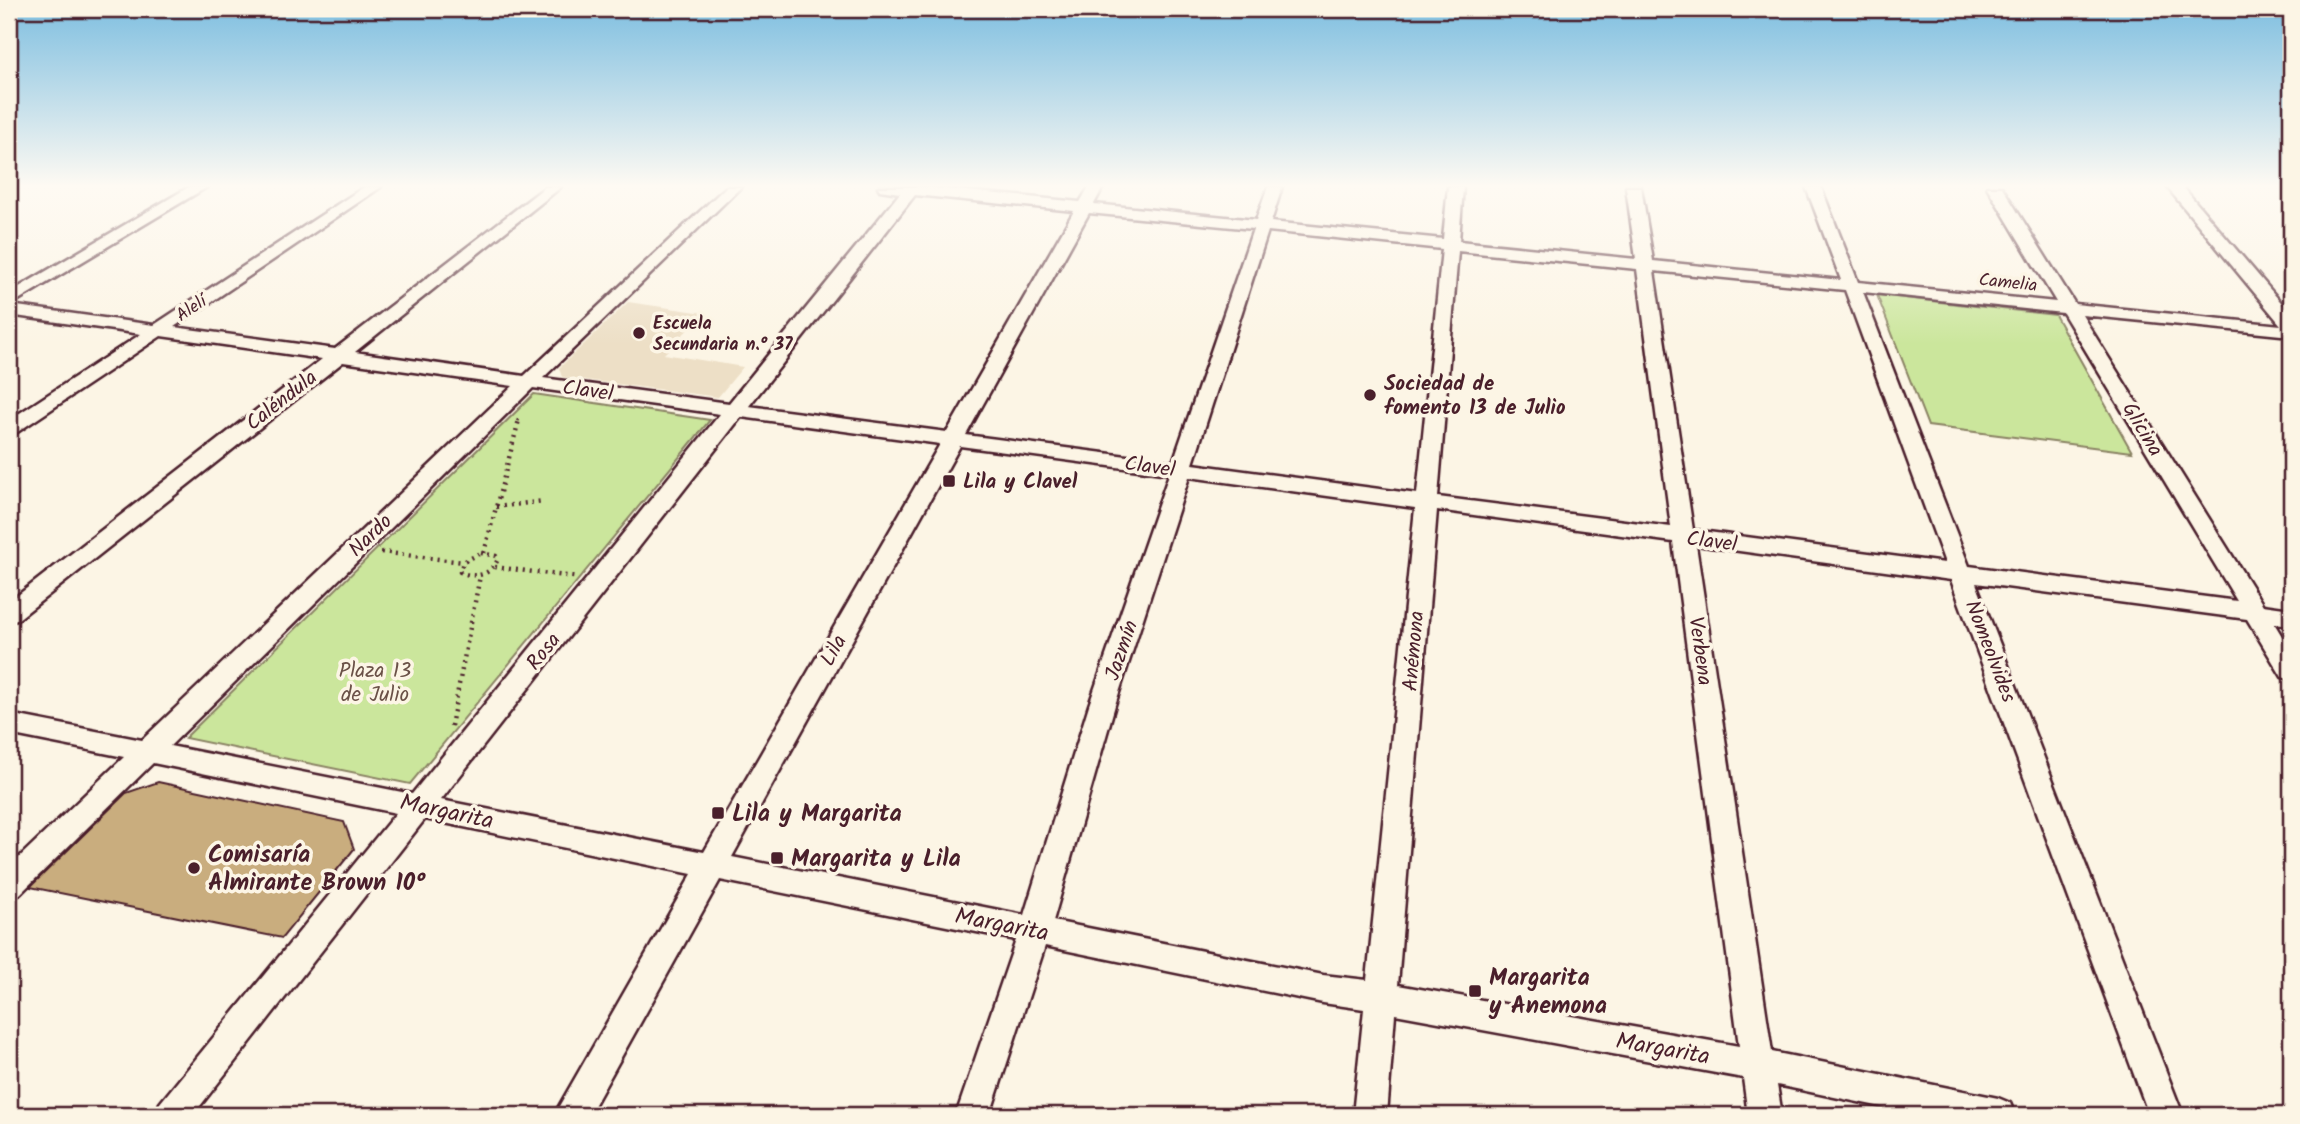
<svg xmlns="http://www.w3.org/2000/svg" width="2300" height="1124" font-family="Kalam,sans-serif">
	<style>
		.built { fill: #eddfc6 }
		.green { fill: #cbe69c; stroke: #8a8264; stroke-width: 2 }
		.building { fill: #c9ad7e; stroke: #4a1f2b; stroke-width: 2 }
		.lines { fill: none; stroke-linecap: round; stroke-linejoin: round }
		.minor-casing { stroke: #4a1f2b; stroke-width: 5 }
		.path-far1 { stroke: #4a1f2b; stroke-width: 3.5; stroke-dasharray: 2 4.5; stroke-linecap: butt }
		.path { stroke: #4a1f2b; stroke-width: 4.5; stroke-dasharray: 2 5; stroke-linecap: butt }
		.minor { fill: #fcf5e5; fill-rule: evenodd }
		.poi-dot { fill: #4a1f2b; stroke: #fcf5e5; stroke-width: 2.5 }
		.labels { text-anchor: middle; stroke-width: 7; stroke-linejoin: round; paint-order: stroke }
		.far-street-label { font-size: 18px; fill: #4a1f2b; stroke: #fcf5e5 }
		.far-poi-label { font-size: 18px; font-weight: bold; fill: #4a1f2b; stroke: #fcf5e5; text-anchor: start }
		.poi-label { font-size: 21px; font-weight: bold; fill: #4a1f2b; stroke: #fcf5e5; text-anchor: start }
		.street-label { font-size: 21px; fill: #4a1f2b; stroke: #fcf5e5 }
		.park-label { font-size: 21px; fill: #6a5147; stroke: #fcf5e5 }
		.near-street-label { font-size: 24px; fill: #4a1f2b; stroke: #fcf5e5 }
		.near-poi-label { font-size: 24px; font-weight: bold; fill: #4a1f2b; stroke: #fcf5e5; text-anchor: start }
	</style>
	<rect width="100%" height="100%" fill="#fcf5e5"/>
	<filter id="ink" filterUnits="userSpaceOnUse"><feTurbulence type="fractalNoise" baseFrequency=".0143" numOctaves="2"/><feDisplacementMap in="SourceGraphic" scale="14" xChannelSelector="R" yChannelSelector="G"/><feConvolveMatrix kernelMatrix="1 2 1 2 8 2 1 2 1" color-interpolation-filters="sRGB"/></filter>
	<g filter="url(#ink)">
		<path class="built" d="M628,302L704,313L664,354L743,367L718,397L562,377L559,368Z"/>
		<path class="green" d="M1877,295L2055,315L2132,452L1928,426Z
			M534,394L710,420L410,784L185,738Z"/>
		<path class="building" d="M158,782L344,822L354,849L282,938L30,887L126,793Z"/>
		<g class="lines">
			<g class="minor-casing">
				<path id="minor" d="M189,187H207L10,305L154,325L364,187H381L174,327L335,349L545,187H561L355,352L524,376L726,187H741L543,378L729,403L900,193L880,190L878,187H926L1080,202L1089,187H1103L1094,204L1256,220L1268,187H1282L1271,222L1443,239L1448,187H1463L1459,241L1636,259L1626,187H1641L1653,261L1841,280L1806,187H1821L1858,282L2056,302L1987,187H2002L2075,304L2281,325L2167,187H2183L2291,314V336L2082,315L2263,605L2291,609V625L2274,623L2291,651V680L2282,677L2247,619L1976,583L2183,1115H2149L1951,580L1696,545L1772,1052L1998,1098L2010,1103L2015,1115H1920L1777,1085L1782,1115H1748L1743,1078L1395,1014L1387,1115H1353L1364,1009L1323,1003L1045,946L990,1115H956L1016,940L720,880L589,1115H554L692,874L425,819L193,1115H155L160,1103L396,813L153,763L19,895L9,899V867L124,757L9,734V714L142,740L513,386L343,362L17,620L9,622V602L322,359L161,336L16,433L9,435V420L141,334L9,315V293ZM915,195L1074,211L947,432L749,406ZM1089,213L1253,229L1173,462L966,435ZM1268,231L1442,249L1417,494L1193,464ZM1458,251L1637,269L1671,527L1438,497ZM1654,271L1845,290L1945,563L1693,530ZM1863,292L2063,313L2237,601L1969,566ZM533,388L720,414L412,794L170,746ZM741,417L940,444L704,852L441,800ZM960,446L1169,474L1089,705L1024,915L732,857ZM1189,477L1415,508L1367,980L1323,975L1053,921L1115,705ZM1437,510L1673,542L1739,1046L1398,985Z"/>
			</g>
			<path class="path-far1" d="M518,421L519,418"/>
			<path class="path" d="M496,507L544,501
				M381,552L463,562
				M481,553L496,556L498,559C491,575 476,579 460,572L463,562Z
				M484,553L519,420
				M495,567L574,577
				M451,726L480,576"/>
			<use href="#minor" class="minor"/>
		</g>
	</g>
	<linearGradient id="sky" x2="0" y2="1"><stop stop-color="#7dbee0"/><stop offset="0.54" stop-color="#fefaf3"/><stop offset="1" stop-color="#fefaf3" stop-opacity="0"/></linearGradient>
	<rect width="2300" height="344" fill="url(#sky)"/>
	<g class="poi-dot">
		<circle cx="639" cy="333" r="7"/>
		<circle cx="1370" cy="395" r="7"/>
		<rect x="942" y="474" width="14" height="14" rx="3.5"/>
		<rect x="711" y="806" width="14" height="14" rx="3.5"/>
		<rect x="770" y="851" width="14" height="14" rx="3.5"/>
		<circle cx="194" cy="868" r="7"/>
		<rect x="1468" y="984" width="14" height="14" rx="3.5"/>
	</g>
	<g class="labels">
		<g class="far-street-label">
			<text transform="translate(2008 282) rotate(6)" y="6">Camelia</text>
			<text transform="translate(191 308) rotate(-34)" y="6">Alelí</text>
		</g>
		<g class="far-poi-label">
			<text x="653" y="329">Escuela<tspan x="653" dy="21">Secundaria n.° 37</tspan></text>
		</g>
		<g class="poi-label">
			<text x="1384" y="390">Sociedad de<tspan x="1384" dy="24">fomento 13 de Julio</tspan></text>
			<text x="963" y="488">Lila y Clavel</text>
		</g>
		<g class="street-label">
			<text transform="translate(588 390) rotate(8)" y="7">Clavel</text>
			<text transform="translate(281 400) rotate(-38)" y="7">Caléndula</text>
			<text transform="translate(2143 429) rotate(59)" y="7">Glicina</text>
			<text transform="translate(1150 466) rotate(8)" y="7">Clavel</text>
			<text transform="translate(370 535) rotate(-44)" y="7">Nardo</text>
			<text transform="translate(1712 541) rotate(7)" y="7">Clavel</text>
			<text transform="translate(833 650) rotate(-61)" y="7">Lila</text>
			<text transform="translate(1121 650) rotate(-71)" y="7">Jazmín</text>
			<text transform="translate(543 651) rotate(-51)" y="7">Rosa</text>
			<text transform="translate(1413 651) rotate(-85)" y="7">Anémona</text>
			<text transform="translate(1701 651) rotate(82)" y="7">Verbena</text>
			<text transform="translate(1991 651) rotate(69)" y="7">Nomeolvides</text>
		</g>
		<g class="park-label">
			<text x="375" y="677">Plaza 13<tspan x="375" dy="24">de Julio</tspan></text>
		</g>
		<g class="near-street-label">
			<text transform="translate(447 811) rotate(12)" y="8">Margarita</text>
			<text transform="translate(1002 924) rotate(11)" y="8">Margarita</text>
			<text transform="translate(1663 1048) rotate(10)" y="8">Margarita</text>
		</g>
		<g class="near-poi-label">
			<text x="732" y="821">Lila y Margarita</text>
			<text x="208" y="862">Comisaría<tspan x="208" dy="28">Almirante Brown 10°</tspan></text>
			<text x="791" y="866">Margarita y Lila</text>
			<text x="1489" y="985">Margarita<tspan x="1489" dy="28">y Anemona</tspan></text>
		</g>
	</g>
	<rect width="2300" height="1124" fill="none" stroke="#fcf5e5" stroke-width="35"/>
	<rect x="18" y="18" width="2265" height="1089" fill="none" stroke="#4a1f2b" stroke-width="2.5" filter="url(#ink)"/>
</svg>
